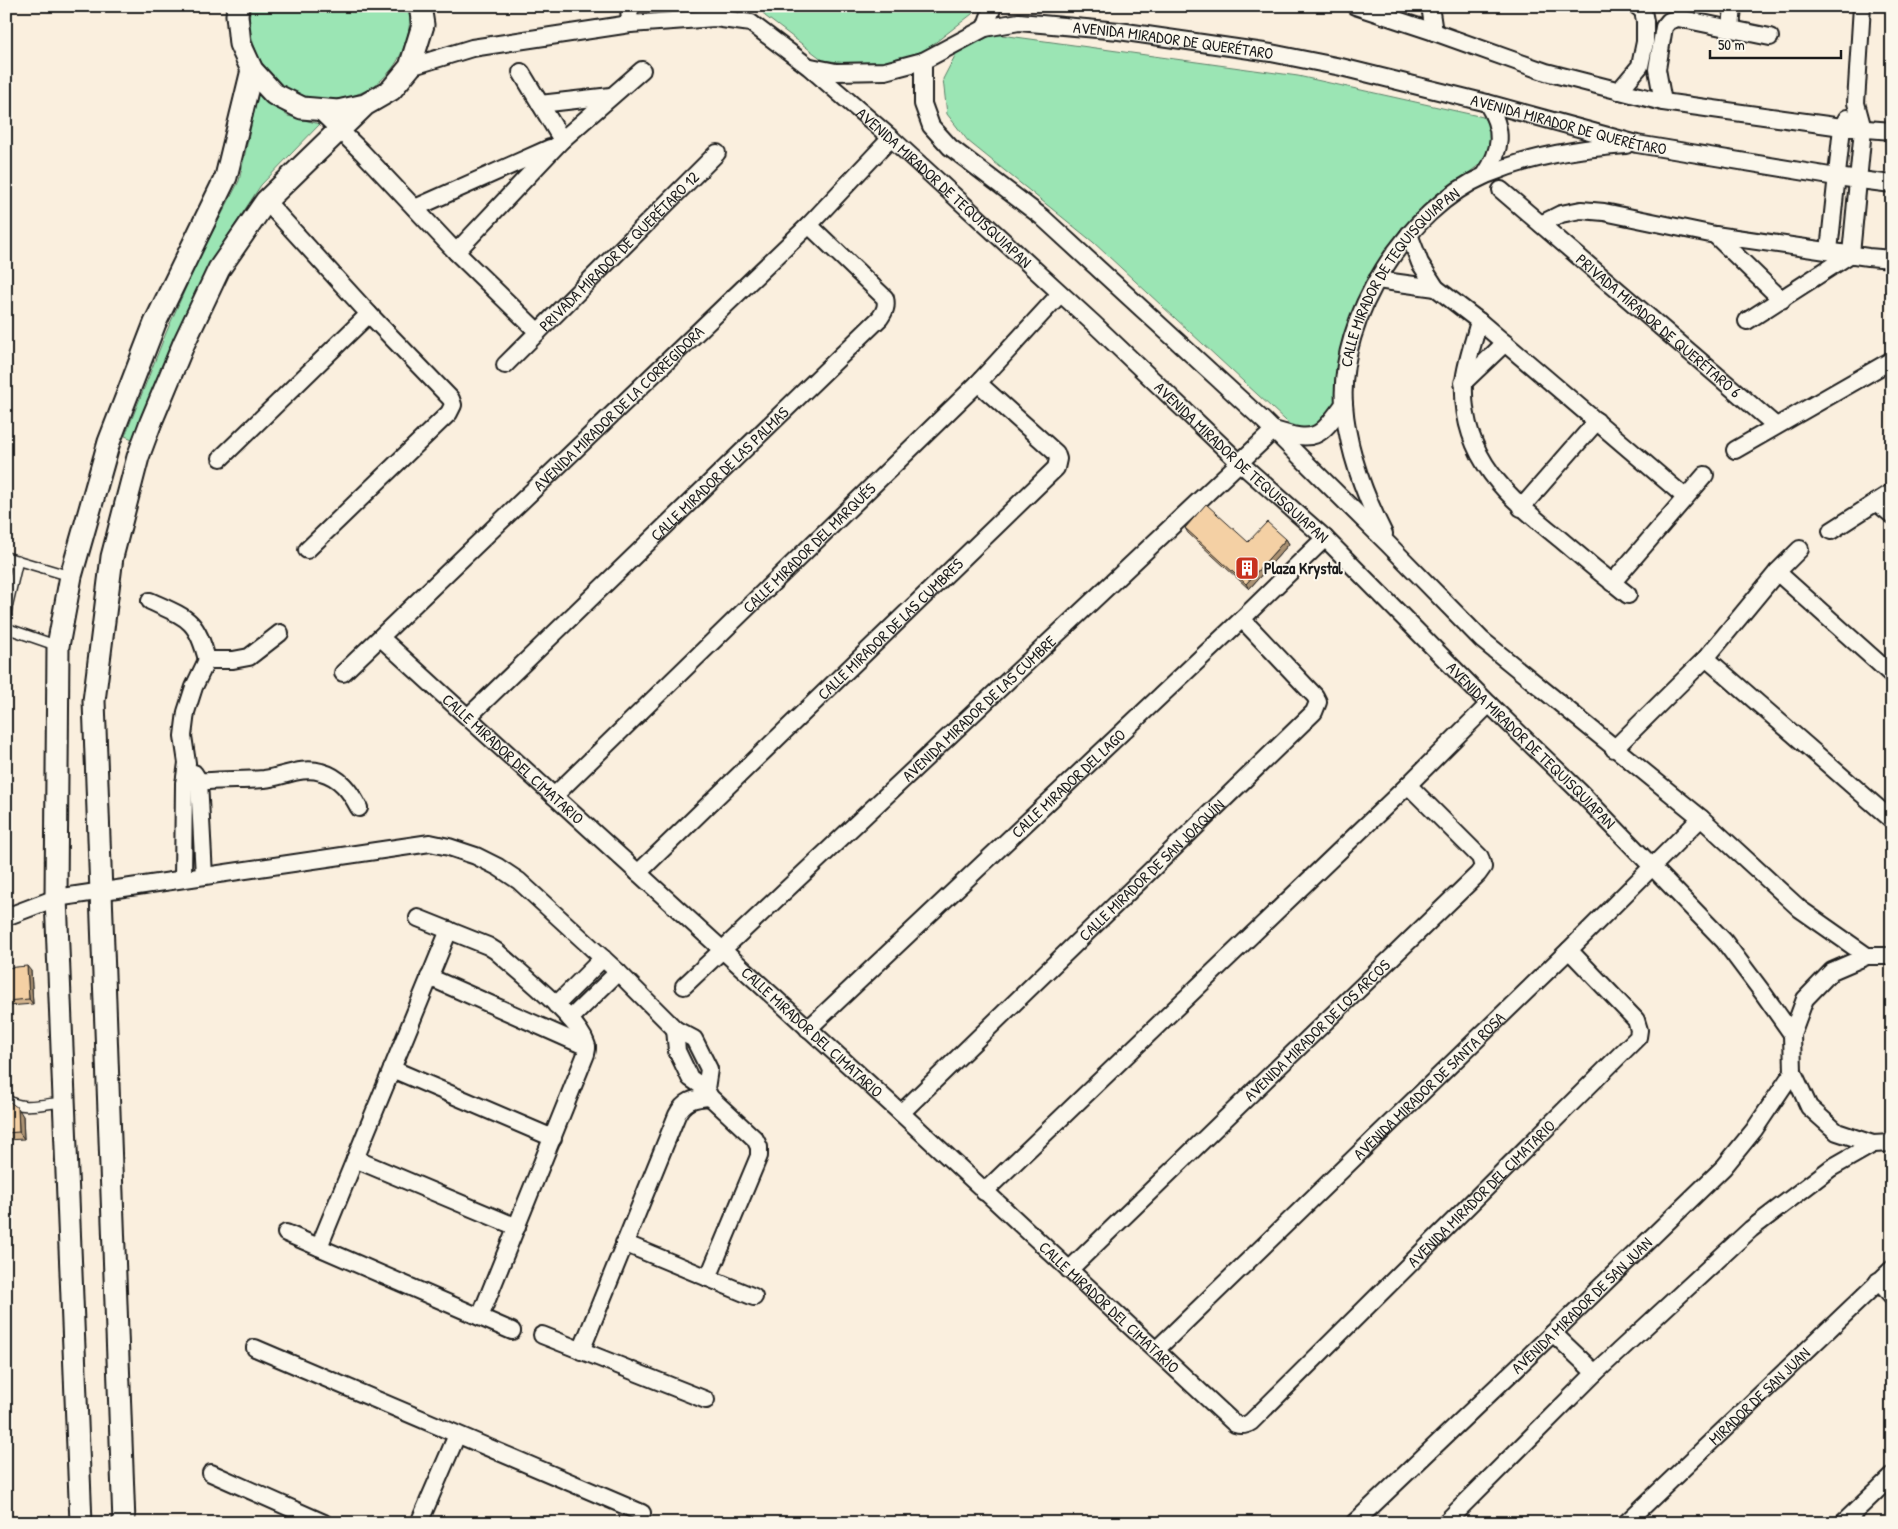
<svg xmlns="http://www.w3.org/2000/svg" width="1898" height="1529" font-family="'Patrick Hand',sans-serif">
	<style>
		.green { fill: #9be5b4; stroke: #5c8068 }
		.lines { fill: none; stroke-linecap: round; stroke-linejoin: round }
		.service-casing { stroke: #1c1c1c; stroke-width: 12 }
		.minor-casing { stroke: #1c1c1c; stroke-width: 20 }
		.tertiary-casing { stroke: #1c1c1c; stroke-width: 25 }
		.service { stroke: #fbf7ec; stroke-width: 9 }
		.minor { stroke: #fbf7ec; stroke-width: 16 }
		.tertiary { stroke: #fbf7ec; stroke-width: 21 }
		.wall { fill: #d2b38d; stroke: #1c1c1c }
		.shaded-wall { fill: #ab9273; stroke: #1c1c1c }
		.building { fill: #f4d0a4; stroke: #1c1c1c }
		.labels { text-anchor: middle; stroke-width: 4; stroke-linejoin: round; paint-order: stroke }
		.street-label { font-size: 16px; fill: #1c1c1c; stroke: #fbf7ec }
		.poi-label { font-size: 16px; font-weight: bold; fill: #1c1c1c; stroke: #fbf7ec; text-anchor: start }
	</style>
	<rect width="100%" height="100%" fill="#faefde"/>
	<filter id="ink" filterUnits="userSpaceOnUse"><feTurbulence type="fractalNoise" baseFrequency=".02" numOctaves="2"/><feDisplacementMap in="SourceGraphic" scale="10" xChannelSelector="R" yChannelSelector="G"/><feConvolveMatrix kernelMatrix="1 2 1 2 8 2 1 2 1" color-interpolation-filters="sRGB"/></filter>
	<g filter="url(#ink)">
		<path class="green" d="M251,6H408C412,23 408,39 401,54C372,115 282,115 256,51C251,38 247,21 251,6Z
			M760,6H977L972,14L923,52L876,67L823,60L765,16Z
			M994,34L1298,76L1483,117L1495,134L1491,156L1451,186L1400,230L1350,317L1336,413L1327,425L1299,433L1093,242L968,141L947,114L943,79L958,50Z
			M258,94L288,116L320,124L261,185L208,266L176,337L135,440L125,436L166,333L197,262L239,181Z"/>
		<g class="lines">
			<g class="service-casing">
				<path id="service" d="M6,557L70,576
					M6,612L18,560
					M6,628L58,646
					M6,1098C18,1112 47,1103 63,1102"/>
			</g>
			<g class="minor-casing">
				<g id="minor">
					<path d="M629,6L630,24"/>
					<path d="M1355,6L1434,32L1546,72L1663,102L1842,127L1892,131"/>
					<path d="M1430,6L1434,32"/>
					<path d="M985,28L993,6"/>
					<path d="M1731,29L1733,6"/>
					<path d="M923,61V104L931,126L950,147L1042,217L1264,421L1389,545L1482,640L1701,818L1800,909L1867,956"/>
					<path id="s1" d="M410,67L472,48L630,24L715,18L751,23L809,67L891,138L1093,323L1240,463L1325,538L1489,704L1581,793L1724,941L1763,993L1792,1034"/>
					<path id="s2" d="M811,67L836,72L885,71L923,61L985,28L1019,22L1119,31L1271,53L1341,67L1487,103L1637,144L1836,177L1892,184"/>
					<path d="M521,72L562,140"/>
					<path d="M1619,91L1640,66L1645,42V21L1643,11L1637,6"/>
					<path d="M1663,102L1657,69L1664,27L1669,21L1678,18L1770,37"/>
					<path d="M540,104L611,96"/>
					<path d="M319,110L362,152L456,252L538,332"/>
					<path d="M1485,175C1502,149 1504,130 1487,103"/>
					<path id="s3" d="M1501,190L1776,426"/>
					<path d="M266,201L369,314L451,399L453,405L449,413L307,550"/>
					<path d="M415,208L550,148"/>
					<path d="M1541,224L1561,214L1581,210L1604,212L1715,235L1868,257L1892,259"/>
					<path d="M1409,234L1420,263L1436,288L1479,321L1685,497"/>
					<path d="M1715,235L1782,300"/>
					<path d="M1829,251L1842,127L1847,118"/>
					<path d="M456,252L562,140L642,70"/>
					<path d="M1377,280L1436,288"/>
					<path d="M1479,321C1475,338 1464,368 1464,384C1461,458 1508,497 1560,539C1582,558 1605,577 1628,595"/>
					<path d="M1747,321L1851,254L1863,129L1856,103L1862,6"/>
					<path id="s4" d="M505,365L717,153"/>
					<path d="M1463,383L1505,343"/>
					<path d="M1735,450L1892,360"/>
					<path d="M221,458L369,314"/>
					<path d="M1876,502L1892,515"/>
					<path d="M1521,508L1597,421"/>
					<path d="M1831,531L1892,492"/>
					<path id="s5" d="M1384,534C1364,494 1347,449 1344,404C1338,318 1407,209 1486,175C1529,157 1579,148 1626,145"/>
					<path d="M1777,572L1892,675"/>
					<path d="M1612,583L1705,475"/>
					<path d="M150,601C187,618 197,619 207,660H233L249,657L280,633"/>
					<path id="s6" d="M381,638L901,1113L1235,1424C1241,1426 1245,1426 1251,1422L1638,1037L1639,1030L1636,1020L1569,950"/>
					<path d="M1706,658L1892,820"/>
					<path id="s7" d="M343,673L809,225L891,138"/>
					<path id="s8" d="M468,717L880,318C885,311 887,306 885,298L809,225"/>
					<path d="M1614,749L1706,658L1777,572L1800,549"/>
					<path d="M194,773L199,781L204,876"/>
					<path d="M184,784C210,779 237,781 264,779C283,777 302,766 321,772C340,777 350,791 359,808"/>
					<path id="s9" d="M554,796L978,383L1060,294"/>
					<path id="s10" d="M638,873L1056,468L1058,459L1056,453L978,383"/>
					<path d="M183,879L184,784L187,763L183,736L186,712L194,687L207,660"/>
					<path d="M6,917L56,898L430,843L449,847L476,856L498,867L519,881L618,972L675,1029L694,1039L709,1069L706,1089L710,1097L755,1139L759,1147V1156L708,1278"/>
					<path d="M418,918L488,946L496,951C518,971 577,1017 586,1043C588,1047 587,1050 586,1054L480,1317"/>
					<path d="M1892,956H1867L1832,971L1805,999L1792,1034L1793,1072L1809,1107L1837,1132L1873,1144L1892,1143"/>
					<path d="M429,977L587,1047"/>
					<path id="s11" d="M684,986L1274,430C1316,443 1319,438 1344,404"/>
					<path d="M556,1005L603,958"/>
					<path d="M570,1019L618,972"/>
					<path d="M675,1029L677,1051L690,1078L706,1089"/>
					<path id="s12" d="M808,1029L1242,619L1325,538"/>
					<path d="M392,1069L553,1138"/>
					<path id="s13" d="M901,1113L1314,712L1318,702L1315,696L1242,619"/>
					<path d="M355,1159L517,1227"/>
					<path d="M984,1192L1408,785L1489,704"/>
					<path d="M286,1233L512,1331"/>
					<path d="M624,1243L754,1297"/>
					<path d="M319,1247L449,930"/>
					<path id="s14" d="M1069,1270L1478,874L1483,867L1480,857L1408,785"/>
					<path d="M1878,1281L1892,1296"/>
					<path d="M1553,1333L1595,1373"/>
					<path d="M542,1335L706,1400"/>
					<path d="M255,1348L642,1513"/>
					<path id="s15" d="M1156,1350L1569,950L1701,818"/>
					<path d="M581,1351L677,1115C684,1101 693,1098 710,1097"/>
					<path d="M211,1473L324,1523"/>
					<path d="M419,1523L457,1435"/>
					<path id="s16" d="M1354,1523L1553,1333L1724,1167L1754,1130L1793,1072"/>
					<path d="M1445,1523L1595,1373L1751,1229L1831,1168L1873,1144"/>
					<path id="s17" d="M1626,1523L1892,1269"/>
					<path d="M1843,1523L1892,1476"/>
				</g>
			</g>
			<g class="tertiary-casing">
				<path id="tertiary" d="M238,6L237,15L240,44L252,70L274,94L302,108L338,111L365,105L391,90L410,67L423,25L420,6
					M81,1523L56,898L58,646L71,576L109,442L155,323L226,177L252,70
					M124,1523L94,701L112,557L138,457L151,422L184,343L219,269L266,201L365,105"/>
			</g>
			<use href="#service" class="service"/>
			<use href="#minor" class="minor"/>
			<use href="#tertiary" class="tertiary"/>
		</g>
		<path class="wall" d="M1185,528L1248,542L1286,539L1289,544L1249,589L1188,533Z
			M6,968L31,971L33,1004L8,1006L6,1004Z
			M6,1099L23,1116L24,1139L6,1140Z"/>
		<path class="shaded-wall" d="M1286,539L1289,544L1249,589L1246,584Z
			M27,966L31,971L33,1004L29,999Z
			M18,1108L23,1116L24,1139L19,1132Z"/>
		<path class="building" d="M1206,504L1248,542L1267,522L1286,539L1246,584L1185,528Z
			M27,966L29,999L6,1001V968Z
			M6,1099L18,1108L19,1132L6,1133Z"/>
	</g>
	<defs>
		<g id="building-square" transform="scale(1.25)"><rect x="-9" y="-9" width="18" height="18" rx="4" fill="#c8321e" stroke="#fbf7ec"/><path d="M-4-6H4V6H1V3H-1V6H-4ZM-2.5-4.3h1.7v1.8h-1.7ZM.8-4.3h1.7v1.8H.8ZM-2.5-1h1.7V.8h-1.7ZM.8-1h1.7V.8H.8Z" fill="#fff"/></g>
	</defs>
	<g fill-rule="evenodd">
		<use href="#building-square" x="1247" y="568"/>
	</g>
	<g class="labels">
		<g class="street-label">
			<text dy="6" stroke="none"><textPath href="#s2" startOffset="374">AVENIDA MIRADOR DE QUERÉTARO</textPath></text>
			<text dy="6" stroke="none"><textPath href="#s2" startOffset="779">AVENIDA MIRADOR DE QUERÉTARO</textPath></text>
			<text dy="6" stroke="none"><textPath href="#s1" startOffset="600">AVENIDA MIRADOR DE TEQUISQUIAPAN</textPath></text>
			<text dy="6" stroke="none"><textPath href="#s4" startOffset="161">PRIVADA MIRADOR DE QUERÉTARO 12</textPath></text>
			<text dy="6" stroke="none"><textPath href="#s5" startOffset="281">CALLE MIRADOR DE TEQUISQUIAPAN</textPath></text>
			<text dy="6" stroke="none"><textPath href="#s3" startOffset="208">PRIVADA MIRADOR DE QUERÉTARO 6</textPath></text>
			<text dy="6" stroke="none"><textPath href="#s7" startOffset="382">AVENIDA MIRADOR DE LA CORREGIDORA</textPath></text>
			<text dy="6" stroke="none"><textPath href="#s1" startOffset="1005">AVENIDA MIRADOR DE TEQUISQUIAPAN</textPath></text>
			<text dy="6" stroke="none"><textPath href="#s8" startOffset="350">CALLE MIRADOR DE LAS PALMAS</textPath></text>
			<text dy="6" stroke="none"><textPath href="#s9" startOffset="356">CALLE MIRADOR DEL MARQUÉS</textPath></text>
			<text dy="6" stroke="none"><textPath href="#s10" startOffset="351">CALLE MIRADOR DE LAS CUMBRES</textPath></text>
			<text dy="6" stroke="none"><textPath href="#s11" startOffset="405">AVENIDA MIRADOR DE LAS CUMBRE</textPath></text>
			<text dy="6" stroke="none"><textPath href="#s1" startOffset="1410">AVENIDA MIRADOR DE TEQUISQUIAPAN</textPath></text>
			<text dy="6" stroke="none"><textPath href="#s6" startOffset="179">CALLE MIRADOR DEL CIMATARIO</textPath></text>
			<text dy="6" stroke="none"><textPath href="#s12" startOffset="358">CALLE MIRADOR DEL LAGO</textPath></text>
			<text dy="6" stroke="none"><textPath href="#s13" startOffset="349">CALLE MIRADOR DE SAN JOAQUÍN</textPath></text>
			<text dy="6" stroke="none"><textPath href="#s14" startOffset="345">AVENIDA MIRADOR DE LOS ARCOS</textPath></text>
			<text dy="6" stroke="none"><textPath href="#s6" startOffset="584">CALLE MIRADOR DEL CIMATARIO</textPath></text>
			<text dy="6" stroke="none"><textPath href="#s15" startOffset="380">AVENIDA MIRADOR DE SANTA ROSA</textPath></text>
			<text dy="6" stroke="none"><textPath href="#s6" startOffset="1502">AVENIDA MIRADOR DEL CIMATARIO</textPath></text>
			<text dy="6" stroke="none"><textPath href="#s16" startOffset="315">AVENIDA MIRADOR DE SAN JUAN</textPath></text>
			<text dy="6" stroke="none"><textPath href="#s6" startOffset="989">CALLE MIRADOR DEL CIMATARIO</textPath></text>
			<text dy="6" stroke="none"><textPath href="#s17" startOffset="184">MIRADOR DE SAN JUAN</textPath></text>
		</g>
		<g class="poi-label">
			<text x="1264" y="574">Plaza Krystal</text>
		</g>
	</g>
	<rect width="1898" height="1529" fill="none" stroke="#fbf7ec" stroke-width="25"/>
	<rect x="12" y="12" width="1873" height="1504" fill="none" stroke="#1c1c1c" stroke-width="2" filter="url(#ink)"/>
	<path d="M1710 50v8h131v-8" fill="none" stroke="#1c1c1c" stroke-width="2.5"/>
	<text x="1718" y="50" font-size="15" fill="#1c1c1c" stroke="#fbf7ec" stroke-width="4" paint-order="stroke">50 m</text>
</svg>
